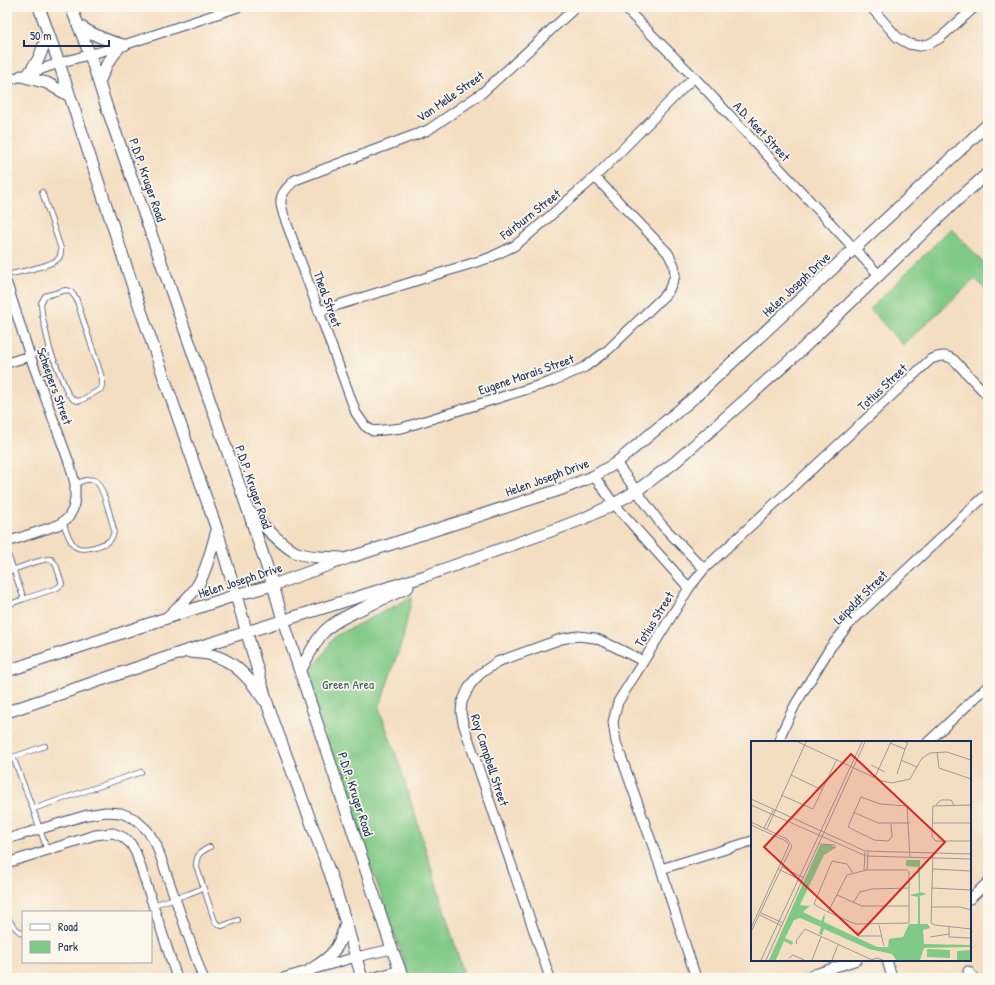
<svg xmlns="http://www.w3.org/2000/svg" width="995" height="985" font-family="'Patrick Hand',sans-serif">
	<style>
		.green { fill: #81c986; stroke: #4e7c72 }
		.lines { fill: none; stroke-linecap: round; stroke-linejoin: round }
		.service-casing { stroke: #3c496d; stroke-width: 6 }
		.minor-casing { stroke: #3c496d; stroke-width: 11 }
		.tertiary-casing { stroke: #3c496d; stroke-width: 13 }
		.service { stroke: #fff; stroke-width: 4.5 }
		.minor { stroke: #fff; stroke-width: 9 }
		.tertiary { stroke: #fff; stroke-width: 11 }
		.labels { text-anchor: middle; stroke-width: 3.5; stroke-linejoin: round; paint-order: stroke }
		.street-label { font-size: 13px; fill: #1b2f5e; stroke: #fbf7ec }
		.park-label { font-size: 13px; fill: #3a5d6a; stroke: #fbf7ec }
		.inset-road { fill: none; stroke: #9d9899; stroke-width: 1 }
		.view { fill: #d62828; fill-opacity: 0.15; stroke: #d62828; stroke-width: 2 }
		.inset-edge { fill: none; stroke: #1b2f5e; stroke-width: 2 }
	</style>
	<rect width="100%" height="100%" fill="#fbf7ec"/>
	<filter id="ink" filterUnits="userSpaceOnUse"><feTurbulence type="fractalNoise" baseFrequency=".025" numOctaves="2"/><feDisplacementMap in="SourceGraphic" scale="8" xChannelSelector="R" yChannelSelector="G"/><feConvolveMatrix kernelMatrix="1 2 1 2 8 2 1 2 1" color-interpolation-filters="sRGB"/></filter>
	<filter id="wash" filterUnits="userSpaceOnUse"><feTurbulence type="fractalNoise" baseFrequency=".012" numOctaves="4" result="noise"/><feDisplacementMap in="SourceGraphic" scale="16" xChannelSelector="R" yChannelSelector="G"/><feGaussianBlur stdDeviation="0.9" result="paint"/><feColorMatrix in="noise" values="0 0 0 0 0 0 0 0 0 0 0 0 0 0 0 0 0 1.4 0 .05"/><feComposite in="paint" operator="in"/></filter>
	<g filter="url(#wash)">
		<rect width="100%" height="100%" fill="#f4dec1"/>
		<path class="green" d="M951,228L988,268V292L975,279L903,345L870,309Z
			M412,597L403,638L379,708L400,766L465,978H410L306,680L335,636Z"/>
	</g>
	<g filter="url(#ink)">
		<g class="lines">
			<g class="service-casing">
				<path id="service" d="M7,275C18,272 53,266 59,258C61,255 61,252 61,249L42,192
					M66,290L71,292L76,298L102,378V384L101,389L80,401L74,400L68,394L50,350L42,314L41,303L45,296Z
					M30,356L50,350
					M63,522C65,528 70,543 76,547C83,552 106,545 111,539C113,536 114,533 114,530C111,520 103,483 94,480C88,478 80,482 75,484
					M7,552L24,599L57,588L62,584L56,565L51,559C42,558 16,569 7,572
					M7,605L24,599
					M13,757L45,746
					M7,759L13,757L33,809L47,850
					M33,809L141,772
					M210,847C200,852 197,854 196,865L214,919L216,923L222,926L238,920
					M153,905L188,894L203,888
					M7,915C10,924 15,929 23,934"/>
			</g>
			<g class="minor-casing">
				<path id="minor" d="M576,7L482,93L428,130L295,180C289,186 280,193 281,203C281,207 283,212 284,216L356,413L365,426L373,431L402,428L550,382L585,367L608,350L668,292L675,276L674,265L668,253L595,177
					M624,7L694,77L879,275
					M871,7L897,37L909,44L920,46L929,44L940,38L975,7
					M7,81L59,63L124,45L238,7
					M7,284L30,356L70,465L75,484V498L73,509L68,518L58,525L7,542
					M319,311L489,258L514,246L527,236L595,177L694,77
					M7,363L30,356
					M616,463L661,524L704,569
					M594,476L614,504L689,588
					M780,742L781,734L795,705L830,648L850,623L988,493
					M928,742L988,686
					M7,839L87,815L106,812L121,813L135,819L147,830L156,844L203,978
					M7,863L95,835L113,833L123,837L131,844L136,853L177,978
					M661,869L752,841
					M970,899L988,882
					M887,960L892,978
					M968,971L974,978
					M283,978L356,957L392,949
					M372,978L400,970
					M550,978L463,723L461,712L462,702L470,685L480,674L497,662L561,639L578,636L595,638L615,647L643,661
					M696,978L661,869L616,742L613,722L618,702L689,588L704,569L931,359C941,356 945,354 954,360L988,396
					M803,978L857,960"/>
			</g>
			<g class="tertiary-casing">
				<path id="tertiary" d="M39,7L59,63L140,308L217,530L269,709L331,876L346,923L362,978
					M71,7L90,55L107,108L248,510L273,585L283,620L392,949L403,978
					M78,25C93,35 106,41 124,45
					M29,73L39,58L48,34
					M21,76L47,83L70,96
					M99,82L107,64L120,46
					M250,512C261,523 283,547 297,553C311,558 326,557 341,558
					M168,617C179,606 192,596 199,583C208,566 212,547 217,530
					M190,652C200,653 209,653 218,657C238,664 253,683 264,700
					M7,671L236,595L273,585L348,558L562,489L594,476L616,463L696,396L988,124
					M300,671C307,659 313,645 322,634C332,622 347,616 361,609C376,602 392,595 408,587
					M7,712L183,652L425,576L551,531L585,518L614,504L636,491L674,463L797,354L879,275L954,203L988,173
					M310,970C318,965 327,960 333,952C340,944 343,933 346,923"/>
			</g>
			<use href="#service" class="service"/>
			<use href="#minor" class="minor"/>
			<use href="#tertiary" class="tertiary"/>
		</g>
	</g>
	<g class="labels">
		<g class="street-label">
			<text transform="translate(450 96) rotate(-35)" y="5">Van Melle Street</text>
			<text transform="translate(762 131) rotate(47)" y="5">A.D. Keet Street</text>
			<text transform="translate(148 180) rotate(71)" y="5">P.D.P. Kruger Road</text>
			<text transform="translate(530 214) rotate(-38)" y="5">Fairburn Street</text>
			<text transform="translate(796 284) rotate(-43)" y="5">Helen Joseph Drive</text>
			<text transform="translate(328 299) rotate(70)" y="5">Theal Street</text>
			<text transform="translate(526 374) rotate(-19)" y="5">Eugene Marais Street</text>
			<text transform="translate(55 386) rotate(70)" y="5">Scheepers Street</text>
			<text transform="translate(882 387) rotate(-43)" y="5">Totius Street</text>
			<text transform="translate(547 477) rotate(-20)" y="5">Helen Joseph Drive</text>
			<text transform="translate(254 487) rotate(71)" y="5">P.D.P. Kruger Road</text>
			<text transform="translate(240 580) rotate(-18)" y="5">Helen Joseph Drive</text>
			<text transform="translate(860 597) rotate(-45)" y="5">Leipoldt Street</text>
			<text transform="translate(654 619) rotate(-58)" y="5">Totius Street</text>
			<text transform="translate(490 760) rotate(72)" y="5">Roy Campbell Street</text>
			<text transform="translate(356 794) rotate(72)" y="5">P.D.P. Kruger Road</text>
		</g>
		<g class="park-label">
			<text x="348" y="689">Green Area</text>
		</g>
	</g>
	<g transform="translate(751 741)">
		<rect width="220" height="220" fill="#f4dec1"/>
		<path d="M75,103L86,106L73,114L49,164L59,165L52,171L70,180L74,172L73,181L126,206H137L138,198L152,196L158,183H167V156L158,154L168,152L167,126L155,125V119H169V151L176,153L169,155V183H177L179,187L172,189L173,203L220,204V206L173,207L169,219H145L141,213L118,208L73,188L71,194L68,193L70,186L49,177L43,179L34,197L42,201L41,204L33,200L25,219H18L69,104ZM176,208L199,209V217L176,216ZM220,209V219H206V210Z" fill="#81c986"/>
		<path class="inset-road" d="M47,1L131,40L141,42L159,38L171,17L179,12L196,11L220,19M139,2L154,8L157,2L154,1M186,11L188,27L220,38M150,19L166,26M120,24L134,31M146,33L154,8M40,34L71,49M124,36L140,1M30,54L62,68L86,18M0,58L114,110L220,113M0,64L115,115L220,118M185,64L190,59H200L203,64M220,64L182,65L181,96L185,100H220M102,71L127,82H159M0,81L36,98L41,105L0,191M140,82L141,96L137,100L123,99L97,86L110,56L129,63L156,65L159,117M182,82H220M0,84L35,100L38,104L0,187M13,87L23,68M16,88L55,1M69,103L84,104M182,112L180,182L184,184L220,188M31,126L53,137M27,128L52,140M181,128L220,130M113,129L114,111M116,129L117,111M180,147L220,149M86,154L111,165H158M102,162L109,151L121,148L158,147M180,166H209L220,169M77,171L96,134L116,129H156L158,131V182L105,183L102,182L77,171L64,164L63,163L81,120L96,123L102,132M10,172L32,182M9,174L31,185M128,184L133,205M198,185V196L220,197M106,190L107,195H130M179,196L198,193M46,203L45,200L54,188L121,219M38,217L42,214L53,219M10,219L111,1M15,219L114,1M61,219L70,196M81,219L87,204M120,219L126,217L132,219"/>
		<path class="view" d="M100,13L194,101L107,194L13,106Z"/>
		<rect width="220" height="220" class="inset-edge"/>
	</g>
	<rect width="995" height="985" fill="none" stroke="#fbf7ec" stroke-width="24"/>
	<rect x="22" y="911" width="130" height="52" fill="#fbf7ec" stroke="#a1a7b3"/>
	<rect x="30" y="924" width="20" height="6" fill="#ffffff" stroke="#a1a7b3"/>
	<text x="58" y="931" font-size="12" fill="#1b2f5e">Road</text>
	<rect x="30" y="941" width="20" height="12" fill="#81c986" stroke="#a1a7b3"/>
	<text x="58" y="951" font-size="12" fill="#1b2f5e">Park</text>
	<path d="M24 40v6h85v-6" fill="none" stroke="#1b2f5e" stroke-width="2"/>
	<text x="30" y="40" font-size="12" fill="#1b2f5e" stroke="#fbf7ec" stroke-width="3" paint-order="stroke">50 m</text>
</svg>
